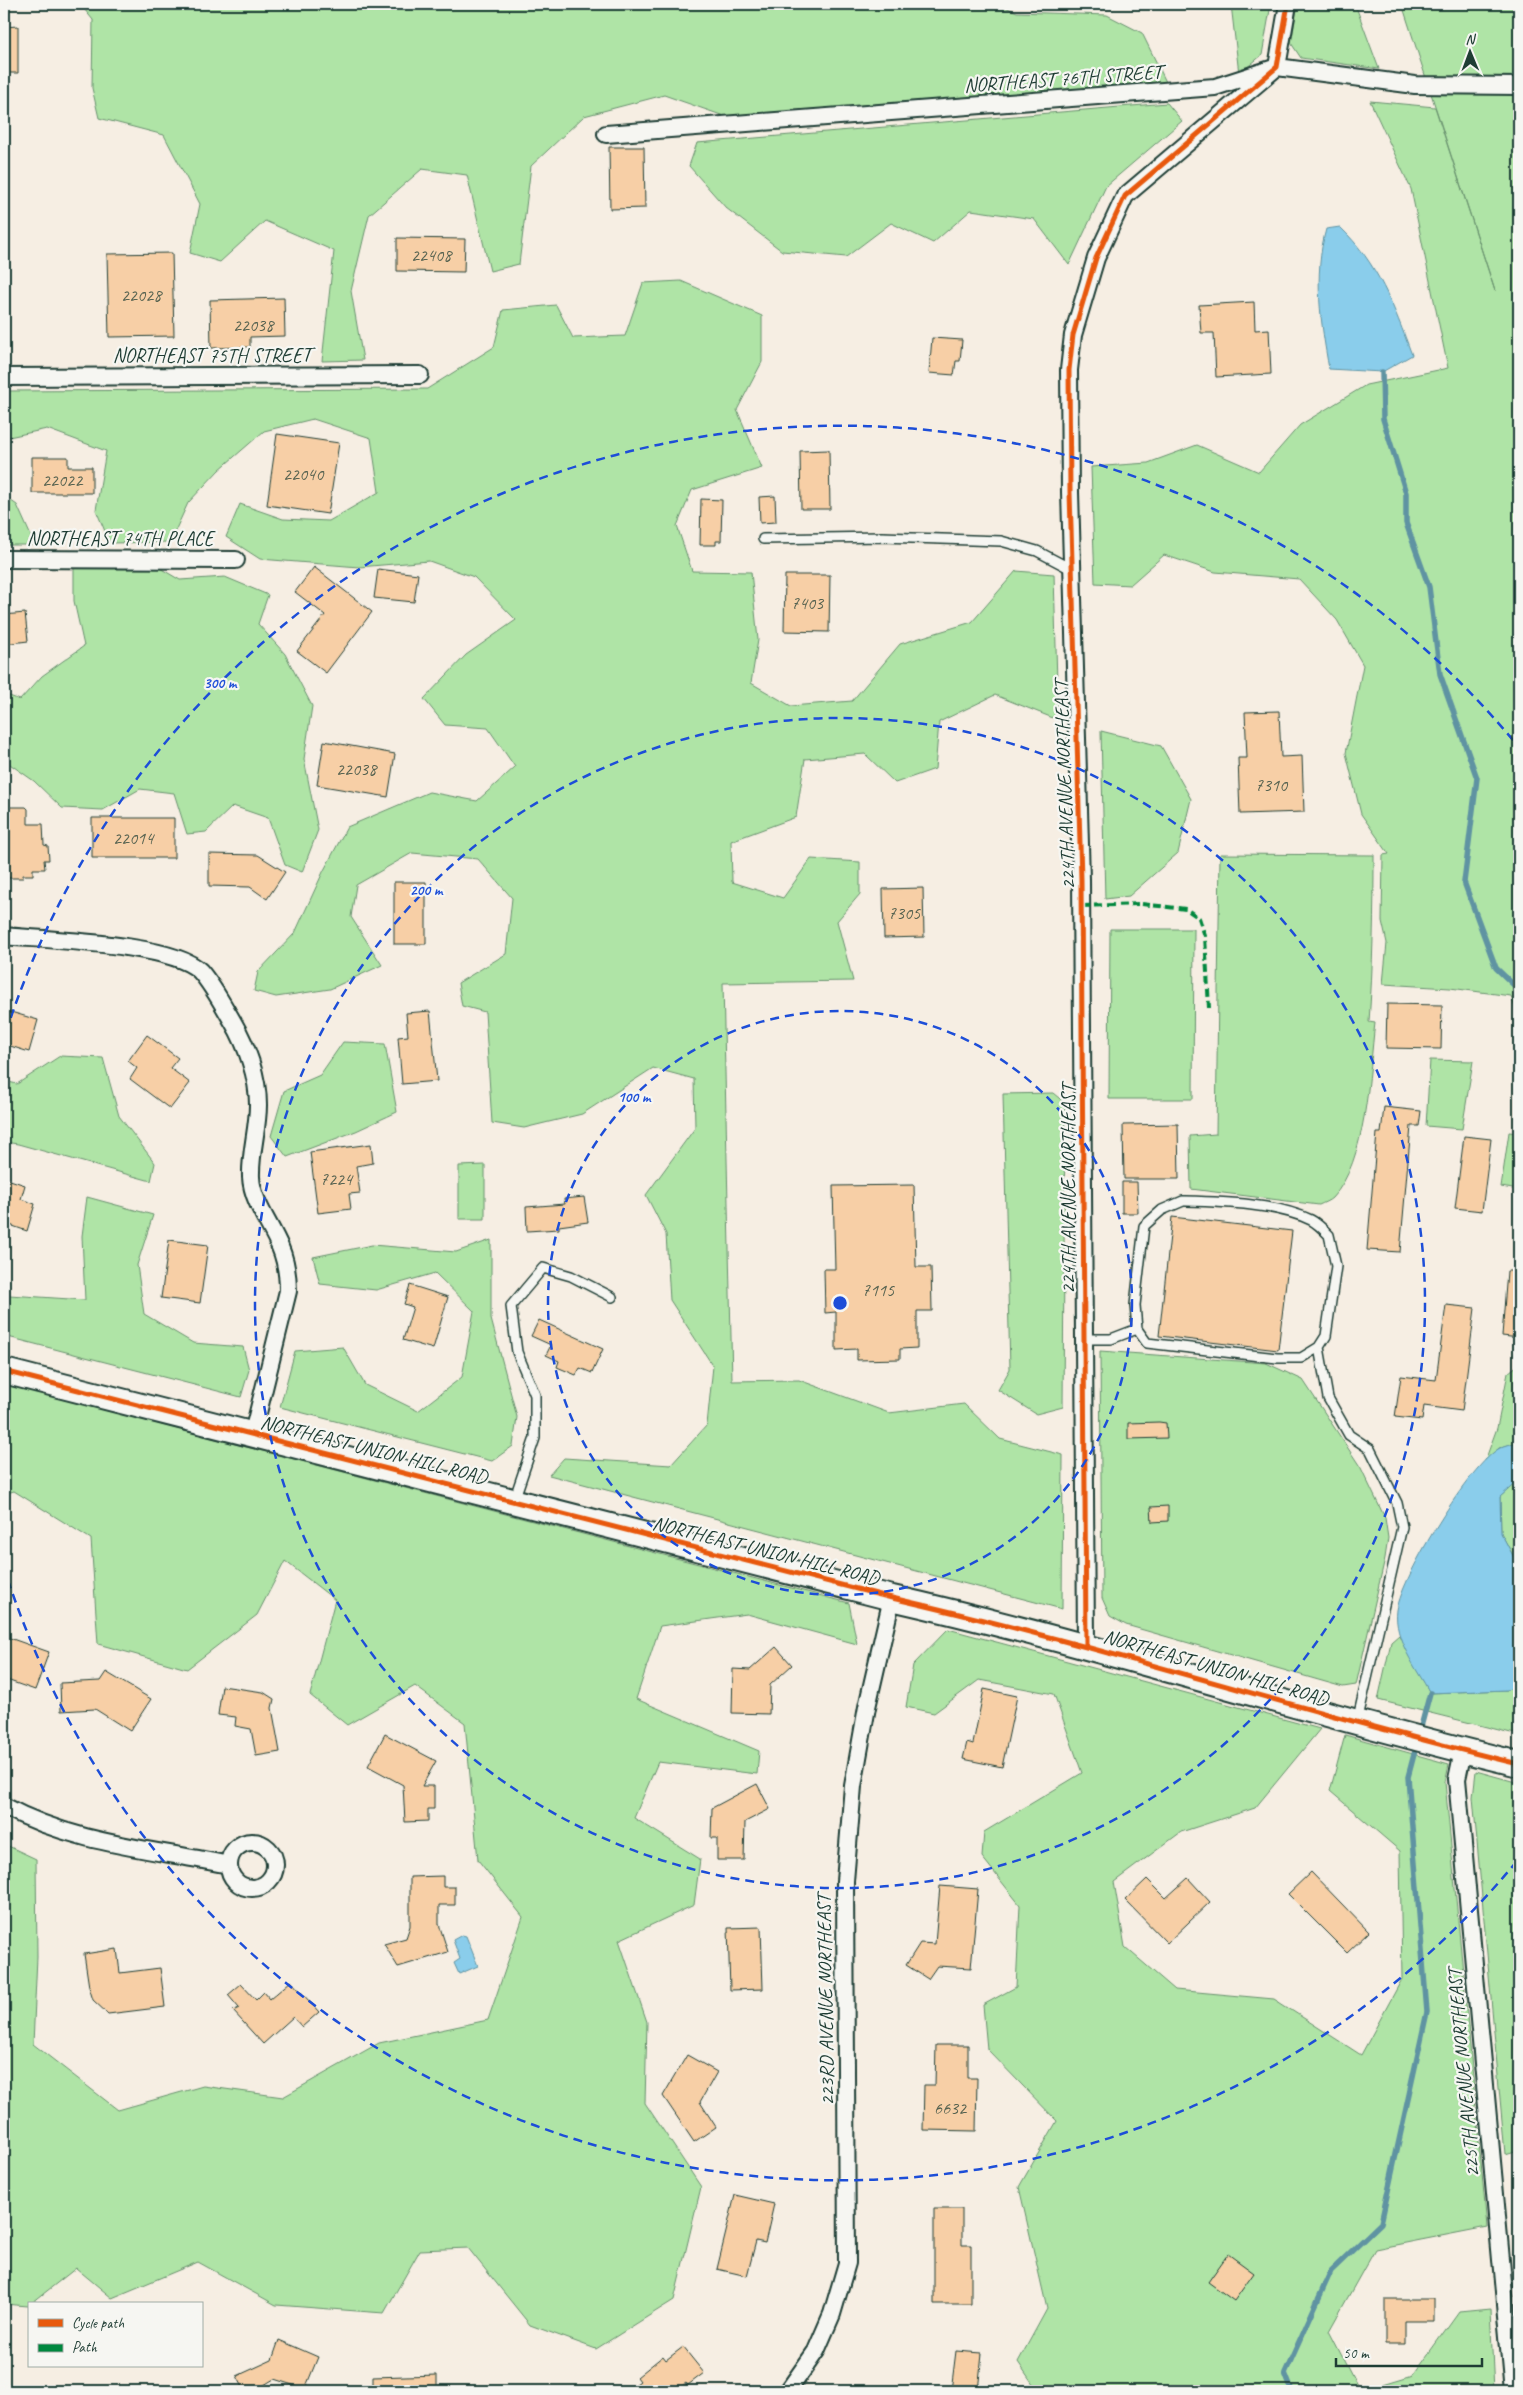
<svg xmlns="http://www.w3.org/2000/svg" width="1523" height="2395" font-family="Caveat,sans-serif">
	<style>
		.green { fill: #afe4a6; stroke: #67906d }
		.water { fill: #8acdeb; stroke: #5f93a2 }
		.lines { fill: none; stroke-linecap: round; stroke-linejoin: round }
		.stream { stroke: #5f93a2; stroke-width: 5.5 }
		.building { fill: #f7cfa6; stroke: #1f3d34 }
		.lane-casing { stroke: #1f3d34; stroke-width: 12 }
		.street-casing { stroke: #1f3d34; stroke-width: 20 }
		.secondary-casing { stroke: #1f3d34; stroke-width: 28 }
		.lane { stroke: #f6f6f2; stroke-width: 9 }
		.street { stroke: #f6f6f2; stroke-width: 16 }
		.secondary { stroke: #f6f6f2; stroke-width: 24 }
		.quiet { stroke: #00873e; stroke-width: 4; stroke-dasharray: 8 4; stroke-linecap: butt }
		.cycleway-casing { stroke: #f6f6f2; stroke-width: 8 }
		.cycleway { stroke: #e8590c; stroke-width: 5 }
		.ring { fill: none; stroke: #1d4ed8; stroke-width: 2.5; stroke-dasharray: 9 6 }
		.labels { text-anchor: middle; stroke-width: 4.5; stroke-linejoin: round; paint-order: stroke }
		.number-label { font-size: 18px; fill: #556250 }
		.street-label { font-size: 20px; fill: #1f3d34; stroke: #f6f6f2 }
		.centre { fill: #1d4ed8; stroke: #f6f6f2; stroke-width: 2.5 }
		.ring-label { font-size: 15px; text-anchor: middle; font-weight: bold; fill: #1d4ed8; stroke: #f6f6f2; stroke-width: 4.5; stroke-linejoin: round; paint-order: stroke }
	</style>
	<rect width="100%" height="100%" fill="#f6eee3"/>
	<filter id="ink" filterUnits="userSpaceOnUse"><feTurbulence type="fractalNoise" baseFrequency=".02" numOctaves="2"/><feDisplacementMap in="SourceGraphic" scale="10" xChannelSelector="R" yChannelSelector="G"/><feConvolveMatrix kernelMatrix="1 2 1 2 8 2 1 2 1" color-interpolation-filters="sRGB"/></filter>
	<g filter="url(#ink)">
		<path class="green" d="M80,4H998L1017,12L1107,15L1142,33L1166,82L724,116L664,95L584,116L531,166L519,264L490,271L467,175L422,169L369,215L351,291L363,360L322,361L334,251L265,221L220,262L190,253L200,204L164,135L99,118L92,88L93,20Z
			M1231,4H1271L1262,55L1239,74Z
			M1298,4H1355L1379,69L1301,58L1291,43Z
			M1402,4H1519V1020L1511,996L1450,988L1383,984L1387,943L1382,921L1383,855L1389,854L1361,814L1346,753L1363,665L1337,620L1299,579L1215,572L1164,555L1130,585L1095,583L1091,467L1148,463L1197,445L1259,472L1300,425L1366,385L1448,368L1411,189L1370,101L1435,107L1495,291Z
			M1167,103L1182,121L1106,186L1069,265L1034,219L971,210L933,243L891,223L846,257L782,251L726,208L689,166L697,143Z
			M681,281L762,316V362L737,410L762,468L692,490L677,526L692,571L751,572L758,640L751,683L791,706L852,701L900,644L972,622L1016,571L1054,574L1058,720L995,695L939,722L935,769L895,783L865,754L805,759L796,817L731,841L732,882L783,898L811,859L860,862V894L837,921L853,981L723,983L732,1381L799,1380L889,1413L964,1404L1000,1439L1063,1455L1062,1609L549,1475L564,1458L671,1465L707,1425L713,1366L670,1300L666,1234L646,1195L695,1128L694,1079L653,1068L582,1114L524,1128L492,1123L485,1012L462,1006L458,983L506,954L512,898L478,859L412,853L356,885L351,917L382,965L330,989L276,997L254,991L258,972L295,933L323,872L347,827L429,792L477,801L515,767L488,728L445,725L424,699L466,655L516,620L474,577L429,561L359,567L260,559L226,537L240,504L283,519L329,521L379,492L371,438L313,419L264,431L219,470L188,503L170,542L110,543L96,510L106,451L47,429L4,438V391L427,389L494,347L503,310L556,305L573,338L625,336L643,283Z
			M4,496L17,505L35,545H4Z
			M74,567H158L180,580L225,577L268,595L258,624L285,654L312,706L304,759L318,830L302,872L285,865L268,818L233,806L206,832L187,834L174,793L140,789L103,810L62,808L34,781L4,760V694L20,700L42,676L84,646L74,601Z
			M1101,731L1161,746L1191,799L1178,853L1129,896L1105,899Z
			M1220,854L1374,855C1374,911 1373,966 1369,1022L1375,1023C1369,1071 1367,1162 1332,1198C1329,1201 1323,1203 1319,1205L1191,1189L1190,1136L1216,1134Z
			M1110,929H1194L1193,1099H1109Z
			M343,1042L385,1044L397,1112L356,1131L287,1157L271,1136L284,1091L320,1075Z
			M60,1056L103,1058L119,1116L155,1163L151,1181L18,1144L4,1142V1081L17,1084Z
			M1430,1060L1473,1061L1462,1129L1426,1126Z
			M1053,1093L1065,1103L1063,1407L1036,1414L998,1390L1010,1369L1003,1094Z
			M1509,1132L1519,1133V1190L1501,1187Z
			M485,1165V1219H459V1166Z
			M87,1197L153,1215L137,1265L144,1314L193,1343L243,1347L249,1370L241,1397L4,1336V1290L9,1295L85,1300L82,1236Z
			M491,1240V1319L517,1417L513,1446L492,1461L280,1407L295,1351L343,1347L365,1385L418,1411L462,1377L474,1311L435,1273L376,1290L320,1284L313,1257L372,1245L456,1252Z
			M1100,1351L1266,1363L1303,1380L1361,1468L1385,1518L1388,1538L1385,1558L1356,1685L1343,1687L1126,1625L1110,1616L1102,1598Z
			M1519,1364V1443L1517,1442L1499,1448L1485,1461L1497,1428L1508,1373Z
			M4,1384L849,1603L857,1644L747,1614L660,1626L636,1699L759,1751L757,1774L658,1762L634,1818L700,1859L694,1905L619,1940L647,2022L645,2103L701,2187L674,2300L596,2349L530,2325L468,2248L420,2250L384,2313L276,2305L198,2262L112,2298L76,2268L28,2306L4,2304V1844L36,1859L37,1957L33,2044L118,2110L203,2086L283,2097L379,2043L488,2020L523,1917L478,1860L465,1723L415,1686L347,1725L310,1695L335,1600L285,1561L257,1615L187,1669L98,1644L91,1539L14,1491L4,1494Z
			M1519,1479V1567L1501,1533L1500,1497Z
			M948,1629L1320,1729L1255,1808L1181,1832L1114,1882L1125,1947L1175,1990L1274,1999L1361,2055L1402,1979L1400,1851L1330,1791L1345,1735L1449,1764L1445,1782L1487,2227L1375,2249L1329,2331L1360,2391L1413,2375L1459,2311L1490,2308L1494,2391H1038L1018,2362L1047,2309L1019,2187L1057,2121L987,2049L983,2005L1016,1987L1020,1905L982,1857L984,1832L1082,1773L1054,1694L979,1680L934,1713L906,1707L913,1665Z
			M1399,1635L1430,1693L1507,1690L1519,1686V1735L1378,1700L1391,1642Z
			M1476,1771L1519,1783V2150L1505,2154L1473,1797Z"/>
		<path class="water" d="M1340,227C1378,263 1394,307 1412,355L1382,372L1329,369C1321,323 1313,276 1326,229Z
			M1518,1442L1519,1480L1500,1497L1501,1533L1519,1567V1686L1507,1690L1430,1693C1417,1669 1393,1639 1397,1610C1402,1576 1470,1464 1500,1448C1505,1445 1512,1444 1518,1442Z
			M462,1935L466,1936L478,1966L459,1974L454,1963L460,1959L453,1940Z"/>
		<g class="lines">
			<path class="stream" d="M1382,372L1383,419L1406,493V523L1429,587L1440,674L1477,778L1464,882L1496,968L1519,990
				M1419,1734L1430,1693
				M1292,2391L1285,2373L1331,2271L1381,2223L1427,2012L1408,1777L1417,1743"/>
		</g>
		<path class="building" d="M18,26V73H4V27Z
			M609,147H644L645,208L610,209Z
			M397,238L465,239L464,272L397,271Z
			M172,253L174,336L109,337L107,254Z
			M284,298L285,336L250,337V347L211,348L210,300Z
			M1254,302L1255,330L1269,329L1271,374L1216,377L1214,333H1201L1199,305Z
			M932,338L962,340L960,361H956L954,375L929,373Z
			M277,434L339,443L328,514L267,505Z
			M829,450L830,509H801L800,451Z
			M32,457H68V467H92V493H32Z
			M775,496L776,522L760,523L759,497Z
			M701,499L722,500L721,541H716V545H700Z
			M314,567L372,612L326,673L297,651L325,615L295,592Z
			M378,569L418,574L414,602L374,598Z
			M785,575H830L829,632L784,631Z
			M25,613L28,641L4,644V615Z
			M1279,711L1281,757L1302,756L1304,812L1240,814L1238,758H1247L1245,712Z
			M324,741L395,754L388,797L317,785Z
			M6,807H26L28,809V824H43L44,845L48,846L49,860H44L45,869H33V875H23V878H4V820H6Z
			M92,818H174V858H92Z
			M209,854L258,855L285,872L267,899L250,887L209,886Z
			M394,882H426V944H394Z
			M923,888L924,937L884,938L883,889Z
			M1387,1004L1442,1005L1441,1049L1386,1048Z
			M4,1010L38,1020L29,1052L4,1044Z
			M430,1011L437,1081L402,1084L398,1037L408,1036L406,1013Z
			M147,1035L178,1058L170,1068L190,1083L170,1109L130,1079L137,1068L128,1061Z
			M1384,1107L1421,1111L1419,1126H1411L1400,1252L1367,1250L1377,1133H1381Z
			M1178,1124L1179,1179H1124L1123,1125Z
			M1464,1136L1491,1139L1482,1211L1455,1208Z
			M371,1144L373,1163L356,1166L360,1193L349,1194L351,1209L318,1213L310,1152Z
			M4,1178L25,1185L21,1199L35,1204L27,1231L4,1223Z
			M1122,1182H1137L1138,1213H1122Z
			M914,1185L916,1267H931L932,1311H917V1348L900,1349V1359L857,1360V1349L836,1350V1312L825,1313L824,1269H835L833,1186Z
			M584,1197L588,1222L559,1226V1229L527,1231L526,1207L565,1204L564,1199Z
			M1172,1217L1292,1231L1278,1350L1159,1336Z
			M169,1240L208,1245L200,1303L161,1298Z
			M1507,1271H1519V1338L1502,1336Z
			M410,1285L448,1297L433,1349L403,1340L413,1307L404,1304Z
			M1446,1305L1475,1308L1462,1411L1424,1406L1422,1420L1395,1417L1401,1376L1436,1380Z
			M539,1320L603,1349L592,1373L580,1368L576,1375L557,1367L559,1361L546,1355L551,1345L531,1336Z
			M1159,1422L1166,1423L1167,1438L1128,1439V1423Z
			M1168,1506V1521L1152,1522L1151,1507Z
			M4,1636L49,1652L35,1690L4,1679Z
			M776,1647L792,1665L770,1685L769,1714L732,1713L733,1669L750,1670Z
			M106,1672L151,1699L130,1731L95,1709L61,1711L60,1683L100,1681Z
			M222,1686L263,1692L274,1699L272,1708L280,1752L256,1756L251,1729L235,1726L236,1717L218,1715Z
			M984,1689L1017,1696L1002,1767L963,1759L967,1742L973,1744Z
			M385,1734L436,1761L422,1786H434V1809H428V1821L405,1822L403,1785L368,1766Z
			M757,1784L770,1809L745,1822L744,1860H717V1838H711L712,1808Z
			M1311,1872L1369,1932L1347,1953L1288,1894Z
			M443,1876V1887H455V1905H439V1924L448,1952L398,1967L384,1944L406,1938L410,1926V1877Z
			M1188,1878L1210,1902L1167,1943L1125,1900L1147,1879L1166,1898Z
			M940,1886L978,1889L971,1968L937,1966L928,1979L906,1965L920,1943L935,1944Z
			M761,1927L763,1989L730,1990L728,1928Z
			M117,1949L120,1973L160,1968L165,2007L108,2014L93,2000L89,1987L84,1954Z
			M291,1981L319,2012L302,2027L293,2017L263,2044L233,2011L239,2008L228,1995L241,1984L256,2000L264,1992L270,1999Z
			M936,2045H968V2078H977L976,2131L923,2130L924,2085H935Z
			M687,2055L717,2072L700,2102L716,2127L694,2142L663,2096Z
			M735,2195L774,2204L765,2243L756,2241L747,2276L717,2269Z
			M934,2209H962V2245H971V2304H934Z
			M1228,2254L1254,2273L1234,2301L1208,2282Z
			M1385,2299H1434V2321H1405V2344H1385Z
			M279,2340L318,2357L305,2389L274,2379L254,2391H245L237,2376L272,2360Z
			M683,2347L704,2373L688,2385L686,2383L675,2391H627L640,2381L637,2377L663,2356L666,2360Z
			M956,2351L982,2353L978,2391H951Z
			M437,2375V2391H373V2377Z"/>
		<g class="lines">
			<g class="lane-casing">
				<path id="lane" d="M763,539L882,537L1001,541L1037,551L1073,570
					M1183,1201C1222,1202 1276,1203 1311,1220C1317,1223 1324,1230 1329,1235L1336,1266L1326,1336L1319,1347L1301,1358H1277L1147,1343L1137,1329L1135,1305L1144,1226L1162,1210Z
					M1084,1339H1111L1137,1329
					M1319,1347L1328,1398L1349,1435L1370,1449L1397,1503L1402,1527L1357,1722
					M514,1500L535,1438V1395L517,1352L511,1306L543,1268L571,1276L612,1297"/>
			</g>
			<g class="street-casing">
				<path id="street" d="M606,134L1215,87L1277,67L1415,85L1519,86
					M4,377L420,375
					M4,559L236,560
					M4,936C46,940 173,943 200,971C213,986 223,1005 233,1022C247,1046 258,1077 258,1105C258,1129 250,1153 251,1177C252,1201 271,1225 280,1247C286,1261 288,1276 288,1291L253,1433
					M1086,1646L1081,879L1070,492L1069,370L1073,335L1096,258L1125,196L1277,67L1288,4
					M1463,1751L1457,1779L1513,2391
					M4,1806C74,1844 153,1849 229,1865
					M229 1865a23 23 0 1 1 46 0a23 23 0 1 1-46 0Z
					M788,2391L816,2351L832,2314L847,2263L845,1881L853,1786L867,1707L892,1598"/>
			</g>
			<g class="secondary-casing">
				<path id="secondary" d="M4,1371L892,1598C1103,1646 1309,1714 1519,1764"/>
			</g>
			<use href="#lane" class="lane"/>
			<use href="#street" class="street"/>
			<use href="#secondary" class="secondary"/>
			<path class="quiet" d="M1082,906L1141,904L1186,909L1199,918L1205,936L1209,1008"/>
			<g class="cycleway-casing">
				<path id="cycleway" d="M4,1371L892,1598C1103,1646 1309,1714 1519,1764
					M1086,1646L1081,879L1070,492L1069,370L1073,335L1096,258L1125,196L1277,67L1288,4"/>
			</g>
			<use href="#cycleway" class="cycleway"/>
		</g>
	</g>
	<g class="ring">
		<circle cx="840" cy="1303" r="292"/>
		<circle cx="840" cy="1303" r="585"/>
		<path d="M1517 1861A877 877 0 0 1 6 1574M6 1032A877 877 0 0 1 1517 745"/>
	</g>
	<g class="labels">
		<g class="number-label">
			<text x="431" y="261">22408</text>
			<text x="141" y="301">22028</text>
			<text x="253" y="331">22038</text>
			<text x="303" y="480">22040</text>
			<text x="62" y="486">22022</text>
			<text x="807" y="609">7403</text>
			<text x="356" y="775">22038</text>
			<text x="1271" y="791">7310</text>
			<text x="133" y="844">22014</text>
			<text x="904" y="919">7305</text>
			<text x="336" y="1185">7224</text>
			<text x="878" y="1296">7115</text>
			<text x="950" y="2114">6632</text>
		</g>
		<g class="street-label">
			<text transform="translate(1063 78) rotate(-4)" y="7">NORTHEAST 76TH STREET</text>
			<text x="212" y="362">NORTHEAST 75TH STREET</text>
			<text x="120" y="545">NORTHEAST 74TH PLACE</text>
			<text transform="translate(1064 785) rotate(-92)" y="7">224TH AVENUE NORTHEAST</text>
			<text transform="translate(1068 1189) rotate(-90)" y="7">224TH AVENUE NORTHEAST</text>
			<text transform="translate(374 1449) rotate(14)" y="7">NORTHEAST UNION HILL ROAD</text>
			<text transform="translate(766 1550) rotate(14)" y="7">NORTHEAST UNION HILL ROAD</text>
			<text transform="translate(1216 1667) rotate(16)" y="7">NORTHEAST UNION HILL ROAD</text>
			<text transform="translate(825 2000) rotate(-91)" y="7">223RD AVENUE NORTHEAST</text>
			<text transform="translate(1463 2073) rotate(-95)" y="7">225TH AVENUE NORTHEAST</text>
		</g>
	</g>
	<circle cx="840" cy="1303" r="8" class="centre"/>
	<g class="ring-label">
		<text x="220" y="688">300 m</text>
		<text x="426" y="895">200 m</text>
		<text x="634" y="1102">100 m</text>
	</g>
	<rect width="1523" height="2395" fill="none" stroke="#f6f6f2" stroke-width="20"/>
	<rect x="10" y="10" width="1503" height="2375" fill="none" stroke="#1f3d34" stroke-width="2" filter="url(#ink)"/>
	<rect x="28" y="2302" width="175" height="65" fill="#f6f6f2" stroke="#a0aca6"/>
	<rect x="38" y="2319" width="25" height="8" fill="#e8590c" stroke="#a0aca6"/>
	<text x="72" y="2328" font-size="15" fill="#1f3d34">Cycle path</text>
	<rect x="38" y="2344" width="25" height="8" fill="#00873e" stroke="#a0aca6"/>
	<text x="72" y="2352" font-size="15" fill="#1f3d34">Path</text>
	<g transform="translate(1470 52) rotate(359)" stroke="#f6f6f2" stroke-width="4" paint-order="stroke">
	<path d="M0-4L9 19L0 12L-9 19Z" fill="#1f3d34"/>
	<text y="-8" font-size="14" font-weight="bold" text-anchor="middle" fill="#1f3d34">N</text>
	</g>
	<path d="M1336 2358v8h146v-8" fill="none" stroke="#1f3d34" stroke-width="2.5"/>
	<text x="1343" y="2358" font-size="15" fill="#1f3d34" stroke="#f6f6f2" stroke-width="4" paint-order="stroke">50 m</text>
</svg>
